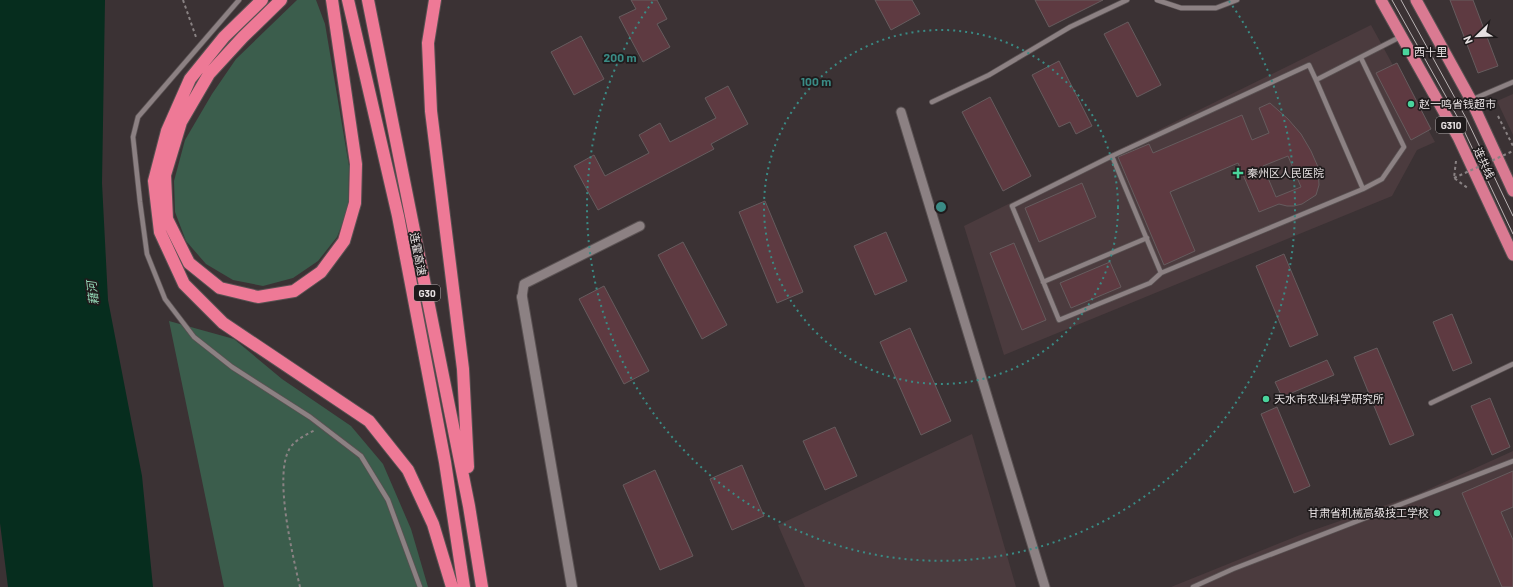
<svg xmlns="http://www.w3.org/2000/svg" width="1513" height="587" font-family="Barlow,'Noto Sans SC',sans-serif">
	<style>
		.built { fill: #4b3b3e }
		.green { fill: #3b5d4c }
		.water { fill: #062d1e }
		.building { fill: #5e3a41; stroke: #665c5e; fill-rule: evenodd }
		.lines { fill: none; stroke-linecap: round; stroke-linejoin: round }
		.service-casing { stroke: #595152; stroke-width: 6 }
		.minor-casing { stroke: #595152; stroke-width: 11 }
		.tertiary-casing { stroke: #595152; stroke-width: 12 }
		.trunk-casing { stroke: #595152; stroke-width: 13 }
		.motorway-casing { stroke: #595152; stroke-width: 14 }
		.path { stroke: #898283; stroke-width: 2; stroke-dasharray: 3 3; stroke-linecap: butt }
		.service { stroke: #8c8183; stroke-width: 4.5 }
		.minor { stroke: #8c8183; stroke-width: 9 }
		.tertiary { stroke: #8c8183; stroke-width: 10 }
		.trunk { stroke: #da7a92; stroke-width: 11 }
		.motorway { stroke: #ee7996; stroke-width: 12 }
		.tram { stroke: #bab4b5; stroke-width: 1 }
		.path-bridge { stroke: #898283; stroke-width: 2; stroke-dasharray: 3 3; stroke-linecap: butt }
		.ring { fill: none; stroke: #3a8b85; stroke-width: 2; stroke-dasharray: 2 4 }
		.poi-dot { fill: #4ad49c; stroke: #1f1b1c; stroke-width: 1.5 }
		.labels { text-anchor: middle; stroke-width: 3.5; stroke-linejoin: round; paint-order: stroke }
		.shield { fill: #1f1b1c; stroke: #aaa5a6; stroke-width: 1 }
		.shield-label { font-size: 10px; font-weight: bold; fill: #e6e0e1 }
		.poi-label { font-size: 11px; fill: #e6e0e1; stroke: #1f1b1c; text-anchor: start }
		.street-label { font-size: 11px; fill: #e6e0e1; stroke: #1f1b1c }
		.water-label { font-size: 12px; font-style: italic; fill: #94d7b6; stroke: #1f1b1c }
		.centre { fill: #3a8b85; stroke: #1f1b1c; stroke-width: 2 }
		.ring-label { font-size: 12px; text-anchor: middle; font-weight: bold; fill: #3a8b85; stroke: #1f1b1c; stroke-width: 3.5; stroke-linejoin: round; paint-order: stroke }
	</style>
	<rect width="100%" height="100%" fill="#3b3234"/>
	<path class="built" d="M1371,25L1435,142L1417,150L1392,196L1004,355L964,226Z
		M1513,94V135L1497,101Z
		M972,434L1016,587H805L778,525Z
		M1513,451V587H1171L1305,533L1418,494Z"/>
	<path class="green" d="M297,0H316L325,24L349,166L348,209L337,237L318,261L293,278L263,286L233,280L206,264L186,241L175,212L174,181L185,140L212,94L236,59Z
		M169,321L234,339L282,379L351,426L383,464L411,529L428,587H224Z"/>
	<path class="water" d="M0,0H105L102,183L108,300L142,476L153,587H8L0,523Z"/>
	<path class="building" d="M631,0H657L667,19L657,24L670,47L643,62L619,17L636,9Z
		M875,0H912L920,14L891,30Z
		M1035,0H1103L1049,27Z
		M1450,0H1473L1498,66L1478,73Z
		M1128,22L1161,85L1137,97L1104,34Z
		M581,36L604,79L574,95L551,52Z
		M1059,61L1092,126L1076,134L1070,122L1059,127L1032,75Z
		M1397,63L1431,129L1411,140L1376,73Z
		M728,86L748,124L711,144L714,149L598,210L574,166L594,155L605,176L649,153L639,135L660,123L670,142L716,118L705,98Z
		M990,97L1031,176L1003,191L962,112Z
		M1270,103L1288,119L1301,134L1311,151L1318,167L1319,185L1316,195L1302,204L1294,206H1287L1279,204L1259,212L1238,163L1170,192L1195,251L1164,265L1118,157L1149,144L1153,153L1242,115L1252,140L1269,133L1259,108ZM1288,156L1301,187L1276,197L1263,166Z
		M1082,183L1096,217L1039,242L1025,208Z
		M765,201L803,292L777,303L739,212Z
		M886,232L907,281L875,295L854,246Z
		M683,242L727,325L702,339L658,255Z
		M1014,243L1046,320L1022,330L990,253Z
		M1284,254L1318,335L1290,347L1256,266Z
		M1110,262L1121,287L1071,308L1060,283Z
		M604,286L649,371L624,384L579,299Z
		M1452,314L1472,363L1453,371L1433,322Z
		M910,328L951,421L921,435L880,342Z
		M1377,348L1414,435L1390,445L1354,357Z
		M1327,360L1334,375L1282,397L1275,382Z
		M1490,398L1510,447L1492,455L1471,406Z
		M1277,407L1310,486L1294,493L1261,414Z
		M835,427L857,476L825,490L803,441Z
		M742,465L764,516L732,530L710,479Z
		M655,470L693,556L660,570L623,485Z
		M1513,471V507L1501,512L1513,540V587H1502L1462,493Z"/>
	<g class="lines">
		<g class="service-casing">
			<path id="service" d="M239,0L138,117L133,137L140,202L147,254L165,299L194,337L232,367L310,417L361,456L388,500L420,587
				M1157,0L1181,8H1216L1237,0
				M1361,58L1404,147L1382,179L1363,189
				M1316,80L1309,65L1112,156L1012,206L1059,320L1150,283L1161,273L1363,189L1316,80L1402,36
				M1471,100L1513,82
				M932,102L989,75L1070,27L1127,0
				M1112,156L1161,273
				M1043,282L1147,238
				M1431,403L1513,364
				M1193,587L1233,569L1513,461"/>
		</g>
		<g class="minor-casing">
			<path id="minor" d="M901,112L1045,587
				M522,297L524,284L640,226"/>
		</g>
		<g class="tertiary-casing">
			<path id="tertiary" d="M522,297L572,587"/>
		</g>
		<g class="trunk-casing">
			<path id="trunk" d="M1381,0L1458,137L1513,255
				M1416,0L1471,100L1513,191"/>
		</g>
		<g class="motorway-casing">
			<path id="motorway" d="M262,0L224,37L190,79L167,131L154,181L160,232L184,284L223,323L369,421L408,470L433,524L452,587
				M281,0L243,37L209,74L181,122L165,175L167,219L189,263L220,288L258,297L294,291L321,272L344,241L355,203L356,164L332,0
				M348,0L398,216L445,462L464,587
				M368,0L469,506L482,587
				M435,0L428,43L431,111L463,369L468,467"/>
		</g>
		<path class="path" d="M183,0L196,37
			M1498,116L1513,146
			M1456,161L1454,178L1469,189
			M300,587C293,557 273,474 290,448C296,439 306,435 315,430"/>
		<use href="#service" class="service"/>
		<use href="#minor" class="minor"/>
		<use href="#tertiary" class="tertiary"/>
		<use href="#trunk" class="trunk"/>
		<use href="#motorway" class="motorway"/>
		<path class="tram" d="M1392,0L1458,118L1513,234
			M1401,0L1466,118L1513,216"/>
		<path class="path-bridge" d="M1454,178L1513,151"/>
	</g>
	<g class="ring">
		<circle cx="941" cy="207" r="177"/>
		<path d="M1229 1A354 354 0 1 1 653 1"/>
	</g>
	<g class="poi-dot">
		<rect x="1402" y="48" width="8" height="8" rx="2"/>
		<circle cx="1411" cy="104" r="4"/>
		<path d="M1236 167h4v4h4v4h-4v4h-4v-4h-4v-4h4z"/>
		<circle cx="1266" cy="399" r="4"/>
		<circle cx="1437" cy="513" r="4"/>
	</g>
	<g class="labels">
		<g class="shield">
			<rect x="1436" y="117" width="30" height="16" rx="3"/>
			<rect x="414" y="285" width="26" height="16" rx="3"/>
		</g>
		<g class="shield-label">
			<text x="1451" y="129">G310</text>
			<text x="427" y="297">G30</text>
		</g>
		<g class="poi-label">
			<text x="1414" y="56">西十里</text>
			<text x="1419" y="108">赵一鸣省钱超市</text>
			<text x="1247" y="177">秦州区人民医院</text>
			<text x="1274" y="403">天水市农业科学研究所</text>
			<text x="1429" y="517" text-anchor="end">甘肃省机械高级技工学校</text>
		</g>
		<g class="street-label">
			<text transform="translate(1484 163) rotate(65)" y="4">连共线</text>
			<text transform="translate(418 254) rotate(79)" y="4">连霍高速</text>
		</g>
		<g class="water-label">
			<text transform="translate(93 293) rotate(-97)" y="4">藉河</text>
		</g>
	</g>
	<circle cx="941" cy="207" r="6" class="centre"/>
	<g class="ring-label">
		<text x="620" y="62">200 m</text>
		<text x="816" y="86">100 m</text>
	</g>
	<g transform="translate(1477 36) rotate(247)" stroke="#1f1b1c" stroke-width="3" paint-order="stroke">
	<path d="M0-3L7 15L0 10L-7 15Z" fill="#e6e0e1"/>
	<text y="-6" font-size="11" font-weight="bold" text-anchor="middle" fill="#e6e0e1">N</text>
	</g>
</svg>
